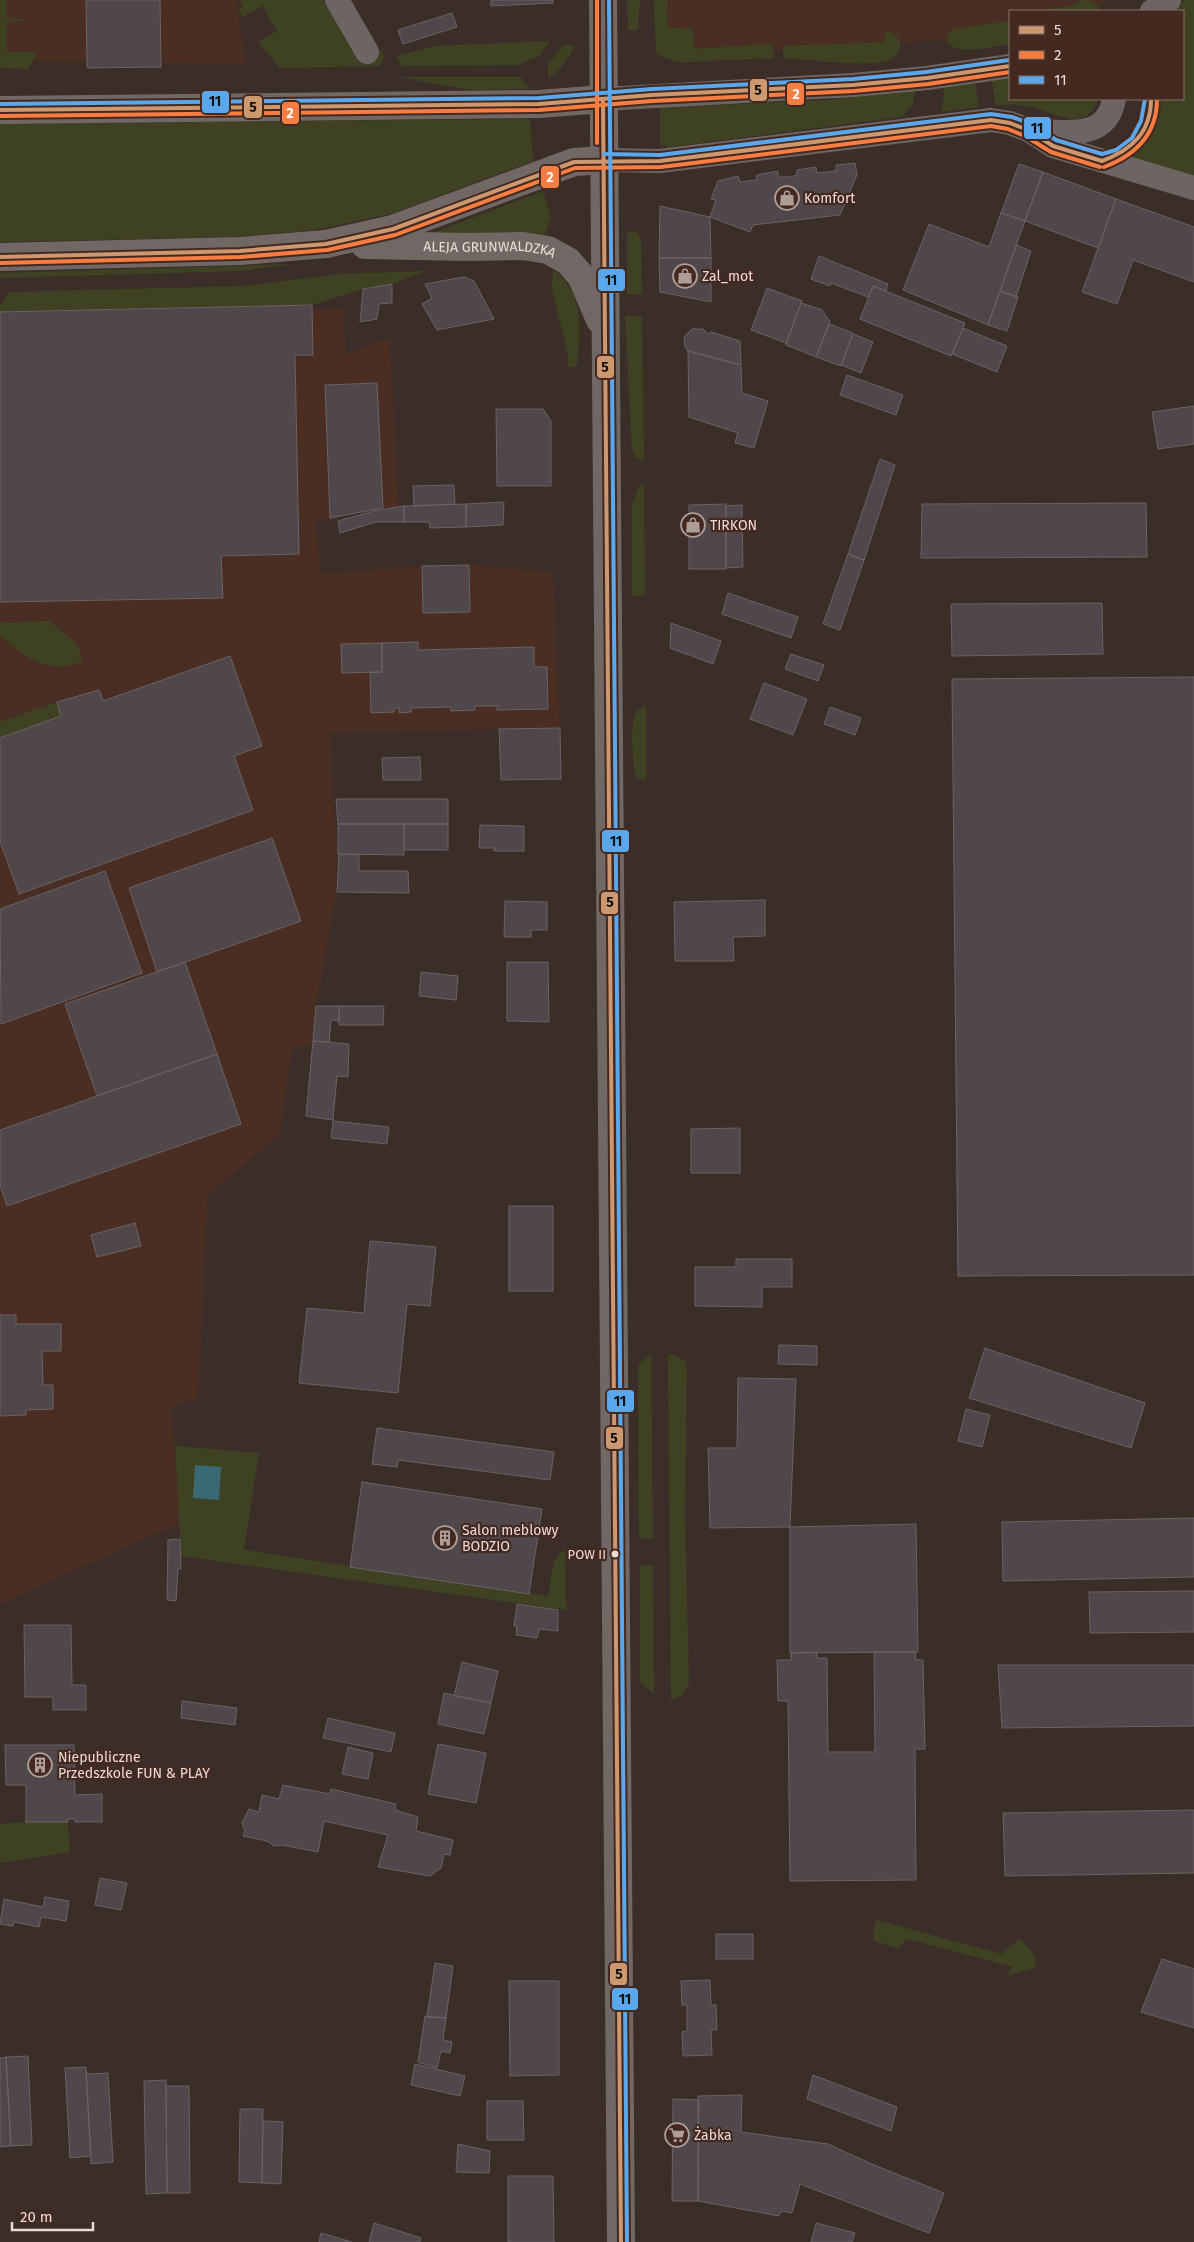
<svg xmlns="http://www.w3.org/2000/svg" width="1194" height="2242" font-family="'Fira Sans',sans-serif">
	<style>
		.built { fill: #4b2e23 }
		.green { fill: #3f4222 }
		.water { fill: #3b6973 }
		.building { fill: #50474a; stroke: #6b6265 }
		.lines { fill: none; stroke-linecap: round; stroke-linejoin: round }
		.street { stroke: #6d6564; stroke-width: 24 }
		.secondary { stroke: #716865; stroke-width: 28 }
		.bus-1-casing { stroke: #432920; stroke-width: 8 }
		.bus-2-casing { stroke: #432920; stroke-width: 8 }
		.bus-3-casing { stroke: #432920; stroke-width: 8 }
		.bus-1 { stroke: #cd976f; stroke-width: 4 }
		.bus-2 { stroke: #f77d43; stroke-width: 4 }
		.bus-3 { stroke: #5aa8eb; stroke-width: 4 }
		.bus-dot { fill: #eddbd5; stroke: #432920; stroke-width: 2 }
		.labels { text-anchor: middle; stroke-width: 4.5; stroke-linejoin: round; paint-order: stroke }
		.bus-label { font-size: 13px; fill: #eddbd5; stroke: #432920; text-anchor: end }
		.poi-label { font-size: 14px; fill: #eddbd5; stroke: #432920; text-anchor: start }
		.street-label { font-size: 14px; fill: #eddbd5; stroke: #432920 }
		.line-badge { stroke: #432920; stroke-width: 2 }
		.badge-label { font-size: 14px; text-anchor: middle; font-weight: bold; fill: #fff }
		.pale-badge-label { font-size: 14px; text-anchor: middle; font-weight: bold; fill: #111 }
	</style>
	<rect width="100%" height="100%" fill="#3b2d28"/>
	<path class="built" d="M0,0H237L245,64L0,61Z
		M662,0H1109L1087,11H1010V36L689,56L663,39Z
		M312,305V310L344,309L345,354L390,338L399,507L383,508L316,522L321,574L422,566L469,565L553,572L560,728L330,733L337,856L336,895L316,1006L313,1046L292,1047L280,1134L208,1195L198,1399L172,1406L180,1523L0,1604V312Z"/>
	<path class="green" d="M0,0H7V18L25,19L24,21H7V52H38L28,69L0,68Z
		M239,0H323L359,63L381,50L384,57L380,66L280,68L258,42L277,31L263,6L243,17L238,9L243,6Z
		M627,0H640L638,30H628Z
		M654,0H667L668,27L693,29L694,49L773,44L774,58L686,62H677L656,54Z
		M1087,0L1096,4L1101,11H1031L1067,7L1080,1Z
		M1186,0H1194V178L1125,159C1152,145 1160,128 1158,99H1183V11H1168Z
		M1010,21V44C994,46 954,58 946,40L948,33L954,29Z
		M886,30L896,35L900,42C901,48 898,56 892,59C872,69 809,59 783,58V44L785,46L884,42Z
		M550,41L539,56L518,65L402,66L396,56L435,46Z
		M565,45H575C568,59 561,70 548,79V64Z
		M398,77H520L531,89L471,90Z
		M1010,78V99H1098C1086,133 1059,115 1035,108C1021,104 1009,104 995,105L992,80Z
		M975,82L979,107L941,112L944,95L943,87Z
		M915,90L913,105L902,117L670,147L660,145V108L826,100Z
		M530,119L533,161L394,213L314,230L233,237L0,242V124Z
		M543,191L551,217L544,237L517,232L438,235L434,232Z
		M627,231L636,232L641,238L642,294H627Z
		M293,264L240,271L0,278V273Z
		M553,269C585,295 579,325 578,361L575,367H568V354L552,290Z
		M426,271L392,284L363,289L312,305L0,312V306L9,292L243,286L340,274Z
		M625,316H642L644,460L636,458L632,450Z
		M644,483L645,595L632,596V504L638,489Z
		M49,621L77,644L83,661C47,676 28,658 0,636V623Z
		M57,702L61,716L0,738V722Z
		M646,704V781L637,778L634,771C633,757 630,728 635,715C637,710 642,707 646,704Z
		M651,1354L653,1539L639,1538L638,1367L641,1362Z
		M668,1354L676,1355L686,1362L687,1372L685,1514L689,1683L683,1695L671,1700Z
		M175,1446L259,1453L244,1550L548,1596C552,1582 550,1556 565,1550L566,1610L181,1556Z
		M653,1565L654,1694L640,1683V1566Z
		M26,1822H68L70,1852L0,1863V1824Z
		M877,1920L1001,1954L1019,1939C1029,1947 1038,1954 1035,1968L1006,1976L1013,1967L908,1939L897,1948L874,1941V1927Z"/>
	<path class="water" d="M195,1465L221,1467L219,1500L193,1498Z"/>
	<path class="building" d="M86,0H160L161,67L87,68Z
		M491,0H553V3L491,6Z
		M452,13L457,27L403,44L398,30Z
		M855,163L857,175L840,215L753,225L750,232L710,217L716,200L711,199L718,181L738,176L740,182L756,180L757,175L778,171V177H790L797,175V170L816,167L817,173L836,171V165Z
		M1019,164L1043,172L1025,221L1001,213Z
		M1043,172L1116,199L1098,248L1025,221Z
		M1116,199L1194,227V282L1133,260L1117,304L1082,292Z
		M660,206L710,217L711,258H659Z
		M1001,213L1025,221L988,325L903,290L929,224L989,247Z
		M1016,245L1031,251L1016,297L1000,291Z
		M819,256L888,284L886,291L873,286L868,297L831,283L830,286L811,279Z
		M659,258H711V302L660,292Z
		M464,277L474,281L494,319L437,330L422,304L432,298L425,284Z
		M392,284V303L379,304L377,319L360,322L363,289Z
		M873,286L965,323L951,356L860,319Z
		M767,288L802,301L786,343L751,330Z
		M1000,291L1018,297L1007,331L988,325Z
		M801,303L822,310L830,322L816,357L786,345Z
		M312,305L313,355H295L299,554L221,556L223,598L0,602V312Z
		M829,324L853,333L841,366L816,357Z
		M963,328L1007,346L997,372L952,354Z
		M692,329H703L708,334L711,332L740,341L741,365L688,351L685,347L684,337Z
		M853,334L873,342L861,373L841,365Z
		M688,351L741,365L742,393L768,401L754,448L735,443L738,433L689,417Z
		M847,375L903,395L896,415L840,395Z
		M377,383L383,508L330,518L325,385Z
		M1194,406V444L1158,449L1152,412Z
		M496,409H543L551,421V486H497Z
		M880,459L895,465L864,560L848,554Z
		M454,485L455,504L414,506L413,486Z
		M504,502L503,525L466,527V504Z
		M1146,503L1147,557L921,558L922,504Z
		M466,504V527L430,528L429,522H404V506Z
		M726,504V569H689V505Z
		M742,505L743,567L726,568V506Z
		M404,506V522H376L340,533L338,521L374,511Z
		M848,554L864,560L840,630L823,624Z
		M469,565L470,612L423,613L422,566Z
		M728,593L798,617L791,638L722,614Z
		M1102,603L1103,654L952,656L951,604Z
		M671,623L721,641L713,664L670,648Z
		M418,642V650L534,647V667H547L548,709L497,710V706H475V710L451,711L450,707L411,708V712L399,713V708H394V712L371,713L370,672H382V643Z
		M382,643V672L342,673L341,644Z
		M791,654L824,665L818,681L785,669Z
		M230,656L262,746L234,756L253,810L19,894L0,841V738L61,716L57,702L99,690L103,701Z
		M1194,677V1275L958,1276L952,679Z
		M764,683L807,699L793,735L750,719Z
		M830,707L861,718L855,735L824,724Z
		M560,728L561,779L501,780L499,729Z
		M420,757L421,780H383L382,758Z
		M336,799H448V824H338Z
		M338,824H404V855L338,854Z
		M404,824H448V850H404Z
		M480,825L524,826V851H494V848H479Z
		M272,838L301,921L157,972L129,888Z
		M339,854L359,855V871H408L409,893L337,892Z
		M105,871L142,973L1,1024L0,909Z
		M765,900V936L733,937L734,961H675L674,902Z
		M505,901L547,902V930H531V937H504Z
		M185,962L217,1054L97,1096L65,1004Z
		M507,962H548L549,1022L507,1021Z
		M421,972L458,976L456,1000L419,996Z
		M316,1006H339V1021L331,1020L329,1042L313,1041Z
		M339,1006H384L383,1025H339Z
		M313,1041L349,1044L348,1077L337,1076L333,1120L306,1116Z
		M217,1054L241,1124L7,1206L0,1185V1130Z
		M333,1121L389,1127L387,1144L331,1138Z
		M740,1128V1173H691V1129Z
		M509,1206H553V1291H509Z
		M135,1223L141,1246L97,1257L91,1235Z
		M370,1241L436,1247L430,1306L407,1304L398,1393L299,1383L307,1308L364,1313Z
		M736,1259H792V1287H762V1307L695,1306V1267H736Z
		M0,1315H16V1324H61V1351H42L43,1385H53V1409L26,1410V1415L0,1416Z
		M779,1345L817,1346V1365L778,1364Z
		M985,1348L1145,1403L1131,1448L969,1398Z
		M738,1378L796,1379L790,1527L710,1528L708,1448H737Z
		M966,1409L990,1415L982,1447L958,1441Z
		M377,1428L554,1452L550,1480L398,1460L397,1467L372,1464Z
		M362,1482L542,1509L529,1594L350,1567Z
		M1194,1518V1577L1003,1581L1002,1522Z
		M916,1524L918,1652L790,1653V1527Z
		M180,1539L181,1569H178L176,1601L167,1600L168,1540Z
		M1194,1591V1632L1090,1633L1089,1592Z
		M517,1604L558,1610V1631L539,1629L537,1638L516,1635L517,1626H514Z
		M24,1625H71L72,1685H86V1710H53V1697H25Z
		M817,1652V1658H827L828,1752H875L874,1652H915L916,1660H923L925,1749H915L916,1880L790,1881L788,1701H778L777,1660H791V1653Z
		M462,1662L498,1671L491,1703L454,1696Z
		M998,1665H1194V1726L1002,1728Z
		M444,1693L491,1703L484,1734L438,1724Z
		M182,1701L237,1708L235,1725L181,1718Z
		M328,1718L395,1733L391,1752L323,1738Z
		M438,1744L486,1753L476,1803L428,1794Z
		M5,1745H74L75,1795L102,1794V1822H75V1819H67L68,1822H26V1785H6Z
		M348,1747L373,1753L368,1779L342,1774Z
		M283,1785L330,1794L331,1789L396,1804L395,1810L418,1817L416,1831L453,1840L450,1855L444,1854L441,1868L430,1876L378,1867L388,1835L324,1821L318,1852L282,1845L274,1846L267,1841L243,1836L245,1831L242,1823L249,1809L259,1812L262,1795L279,1799Z
		M1194,1810V1873L1005,1876L1003,1813Z
		M100,1878L127,1883L121,1910L95,1905Z
		M45,1897L69,1901L66,1921L41,1917L39,1927L14,1922L13,1926L0,1924L4,1899L43,1907Z
		M716,1934H753V1959H716Z
		M1162,1959L1194,1969V2028L1141,2012Z
		M435,1963L453,1966L446,2018L427,2017Z
		M710,1980L711,2005H716L717,2030H711L712,2055L683,2056L682,2032L687,2031V2005H682L681,1981Z
		M509,1981H559V2075L510,2076Z
		M425,2016L446,2018L443,2040L452,2042L450,2053L441,2051L437,2068L418,2062Z
		M28,2056L32,2145L11,2146L6,2057Z
		M6,2057L11,2146L0,2147V2058Z
		M415,2064L465,2076L460,2096L411,2085Z
		M86,2067L91,2156L70,2158L65,2068Z
		M108,2073L113,2162L91,2164L86,2074Z
		M813,2075L897,2107L891,2131L807,2099Z
		M166,2080L167,2193L146,2194L144,2081Z
		M166,2086H189L190,2193H167Z
		M742,2095L741,2132L828,2144L874,2165L944,2193L929,2233L800,2184L792,2213L781,2211L779,2216L698,2201V2096Z
		M673,2099L699,2100L698,2201H672Z
		M487,2101H523L524,2140H487Z
		M240,2109H263L262,2183L239,2182Z
		M263,2121L283,2122L281,2184L262,2183Z
		M458,2144L490,2151L489,2173L456,2172Z
		M508,2176H553L554,2242H508Z
		M374,2223L421,2238L420,2242H369Z
		M816,2223L855,2233L852,2242H811Z
		M321,2233L335,2237L352,2242H319Z"/>
	<g class="lines">
		<path class="street" d="M337,0L367,52
			M1152,11L1169,0
			M603,99L853,85L927,78L1010,66
			M1033,130C1064,132 1107,141 1114,99
			M604,160L660,161L991,120L1010,123L1028,130L1053,146L1194,188"/>
		<g class="secondary">
			<path d="M603,0L621,2242"/>
			<path d="M0,110L539,104L603,99"/>
			<path id="s1" d="M365,245L468,247L523,246L548,250L568,261L581,276L600,320"/>
			<path d="M0,257L240,251L326,244L393,229L574,162L604,160"/>
		</g>
		<g class="bus-1-casing">
			<path id="bus-1" d="M603,99L621,2242
				M0,110L539,104L652,95L853,85L927,78L1010,66
				M1102,161C1132,150 1151,132 1151,99
				M0,257L240,251L326,244L393,229L574,162L660,161L991,120L1010,123L1028,130L1053,146L1102,161"/>
		</g>
		<g class="bus-2-casing">
			<path id="bus-2" d="M597,0V143
				M0,116L539,110L652,101L854,91L928,84L1010,72
				M1104,167C1136,155 1157,134 1157,99
				M0,263L240,257L327,250L395,235L575,168L661,167L991,126L1008,129L1025,136L1051,152L1100,167"/>
		</g>
		<g class="bus-3-casing">
			<path id="bus-3" d="M609,0L627,2242
				M0,104L539,98L652,89L853,79L926,72L1009,60
				M604,154L660,155L991,114L1012,117L1031,124L1056,140L1102,154L1116,150L1132,138L1141,121L1145,99"/>
		</g>
		<use href="#bus-1" class="bus-1"/>
		<use href="#bus-2" class="bus-2"/>
		<use href="#bus-3" class="bus-3"/>
	</g>
	<defs>
		<g id="shop-ring" transform="scale(1.25)"><circle r="9.5" fill="#432920" stroke="#af9e98" stroke-width="1.5"/><path d="M-5-2.5h2.3a2.7 3.5 0 0 1 5.4 0H5L5.5 6h-11ZM-1.5-2.5h3a1.5 2.3 0 0 0-3 0Z" fill="#af9e98"/></g>
		<g id="building-ring" transform="scale(1.25)"><circle r="9.5" fill="#432920" stroke="#af9e98" stroke-width="1.5"/><path d="M-4-6H4V6H1V3H-1V6H-4ZM-2.5-4.3h1.7v1.8h-1.7ZM.8-4.3h1.7v1.8H.8ZM-2.5-1h1.7V.8h-1.7ZM.8-1h1.7V.8H.8Z" fill="#af9e98"/></g>
		<g id="supermarket-ring" transform="scale(1.25)"><circle r="9.5" fill="#432920" stroke="#af9e98" stroke-width="1.5"/><path d="M-6-5.5h2.5l.6 2H6L4.5 2H-2.5L-4.4-4H-6ZM-1.5 3.2a1.3 1.3 0 1 0 .1 0ZM3 3.2a1.3 1.3 0 1 0 .1 0Z" fill="#af9e98"/></g>
	</defs>
	<g fill-rule="evenodd">
		<use href="#shop-ring" x="787" y="198"/>
		<use href="#shop-ring" x="685" y="276"/>
		<use href="#shop-ring" x="693" y="525"/>
		<use href="#building-ring" x="445" y="1538"/>
		<use href="#building-ring" x="40" y="1765"/>
		<use href="#supermarket-ring" x="677" y="2135"/>
	</g>
	<circle class="bus-dot" cx="615" cy="1554" r="4.5"/>
	<g class="labels">
		<g class="bus-label">
			<text x="606" y="1559">POW II</text>
		</g>
		<g class="poi-label">
			<text x="804" y="203">Komfort</text>
			<text x="702" y="281">Zal_mot</text>
			<text x="710" y="530">TIRKON</text>
			<text x="462" y="1535">Salon meblowy<tspan x="462" dy="16">BODZIO</tspan></text>
			<text x="58" y="1762">Niepubliczne<tspan x="58" dy="16">Przedszkole FUN &amp; PLAY</tspan></text>
			<text x="694" y="2140">Żabka</text>
		</g>
		<g class="street-label">
			<text dy="5" stroke="none"><textPath href="#s1" startOffset="125">ALEJA GRUNWALDZKA</textPath></text>
		</g>
	</g>
	<g class="line-badge">
		<rect x="749" y="78" width="19" height="24" rx="5" fill="#cd976f"/>
		<rect x="786" y="82" width="19" height="24" rx="5" fill="#f77d43"/>
		<rect x="201" y="90" width="29" height="24" rx="5" fill="#5aa8eb"/>
		<rect x="243" y="95" width="20" height="24" rx="5" fill="#cd976f"/>
		<rect x="281" y="101" width="19" height="24" rx="5" fill="#f77d43"/>
		<rect x="1023" y="116" width="29" height="24" rx="5" fill="#5aa8eb"/>
		<rect x="540" y="165" width="20" height="24" rx="5" fill="#f77d43"/>
		<rect x="597" y="268" width="29" height="24" rx="5" fill="#5aa8eb"/>
		<rect x="596" y="355" width="19" height="24" rx="5" fill="#cd976f"/>
		<rect x="601" y="829" width="29" height="24" rx="5" fill="#5aa8eb"/>
		<rect x="600" y="891" width="19" height="24" rx="5" fill="#cd976f"/>
		<rect x="606" y="1389" width="29" height="24" rx="5" fill="#5aa8eb"/>
		<rect x="605" y="1426" width="19" height="24" rx="5" fill="#cd976f"/>
		<rect x="609" y="1962" width="19" height="24" rx="5" fill="#cd976f"/>
		<rect x="611" y="1987" width="28" height="24" rx="5" fill="#5aa8eb"/>
	</g>
	<g class="badge-label">
		<text x="796" y="99">2</text>
		<text x="290" y="118">2</text>
		<text x="550" y="182">2</text>
	</g>
	<g class="pale-badge-label">
		<text x="758" y="95">5</text>
		<text x="215" y="106">11</text>
		<text x="253" y="112">5</text>
		<text x="1037" y="133">11</text>
		<text x="611" y="285">11</text>
		<text x="605" y="372">5</text>
		<text x="616" y="846">11</text>
		<text x="610" y="907">5</text>
		<text x="620" y="1406">11</text>
		<text x="614" y="1443">5</text>
		<text x="619" y="1979">5</text>
		<text x="625" y="2004">11</text>
	</g>
	<rect x="1009" y="10" width="175" height="90" fill="#432920" stroke="#877068"/>
	<rect x="1019" y="26" width="25" height="8" fill="#cd976f" stroke="#877068"/>
	<text x="1054" y="35" font-size="15" fill="#eddbd5">5</text>
	<rect x="1019" y="51" width="25" height="8" fill="#f77d43" stroke="#877068"/>
	<text x="1054" y="60" font-size="15" fill="#eddbd5">2</text>
	<rect x="1019" y="76" width="25" height="8" fill="#5aa8eb" stroke="#877068"/>
	<text x="1054" y="85" font-size="15" fill="#eddbd5">11</text>
	<path d="M12 2222v8h81v-8" fill="none" stroke="#eddbd5" stroke-width="2.5"/>
	<text x="20" y="2222" font-size="15" fill="#eddbd5" stroke="#432920" stroke-width="4" paint-order="stroke">20 m</text>
</svg>
